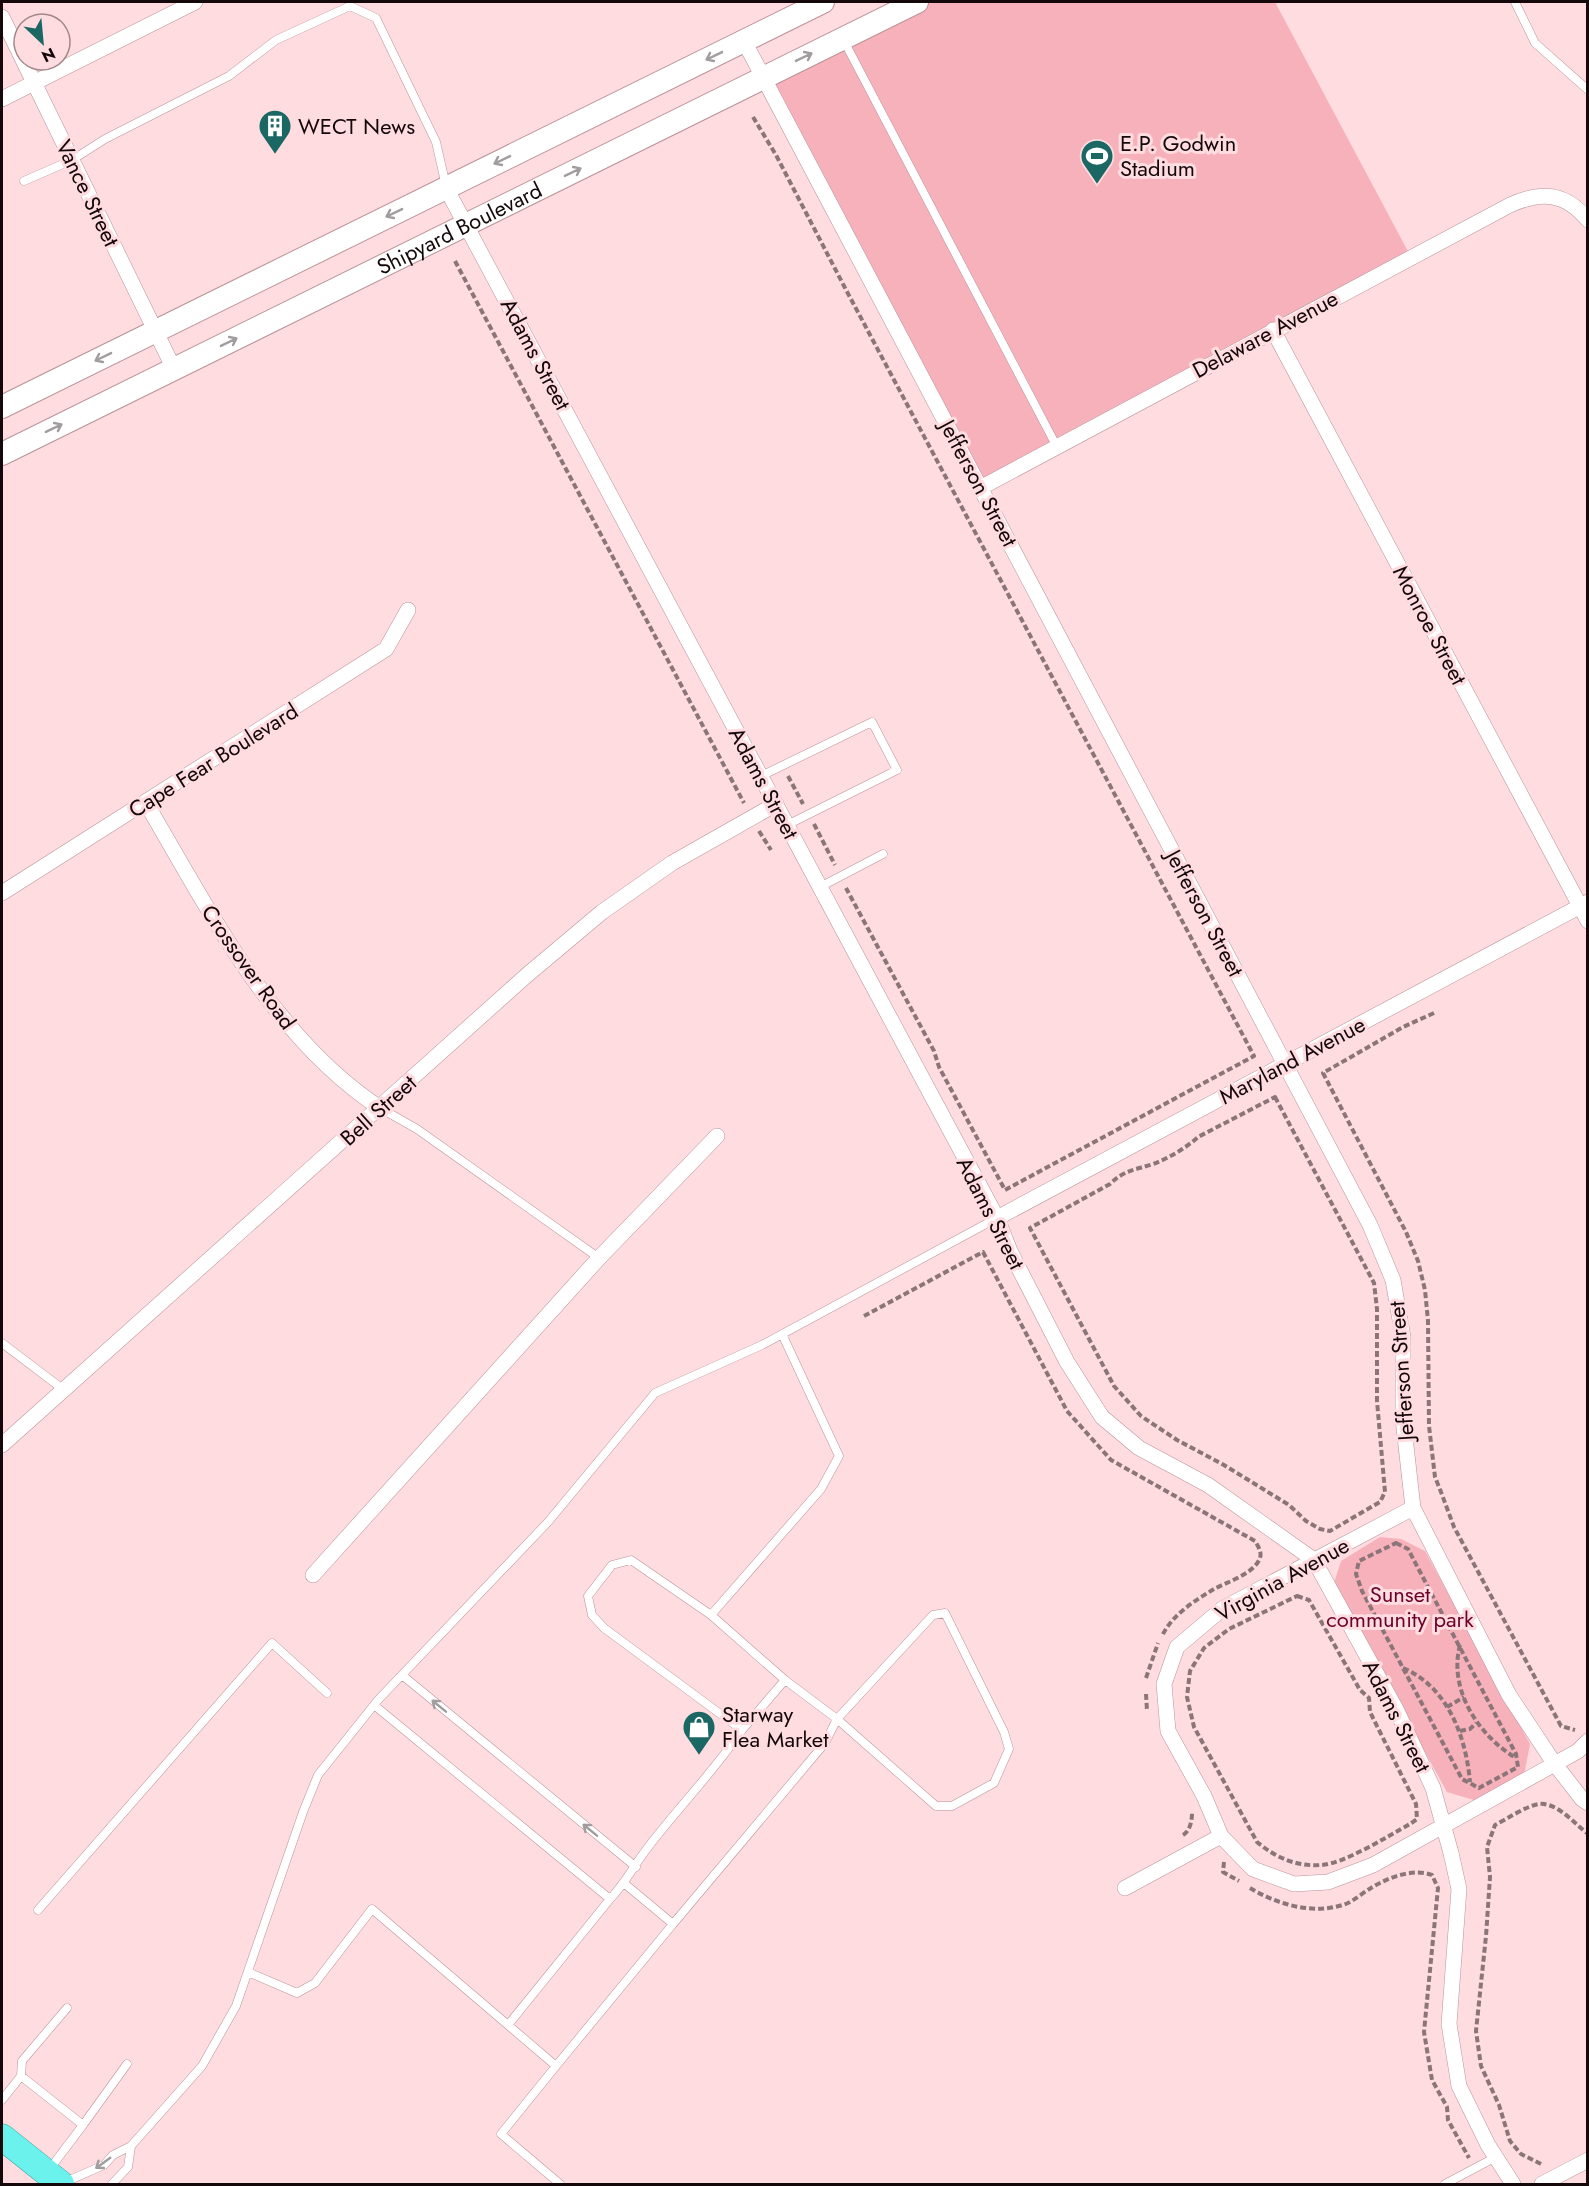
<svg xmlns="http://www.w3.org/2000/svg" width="1589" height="2186" font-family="Jost,sans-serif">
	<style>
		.green { fill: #f7b1bb }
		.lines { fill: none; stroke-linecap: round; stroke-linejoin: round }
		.service-casing { stroke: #bb9399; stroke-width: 9 }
		.minor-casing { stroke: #bb9399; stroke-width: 16 }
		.secondary-casing { stroke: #bb9399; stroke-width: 24 }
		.trunk-casing { stroke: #369e9a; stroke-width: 27 }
		.path { stroke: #8c7578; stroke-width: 4; stroke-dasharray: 6 3; stroke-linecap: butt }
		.service { stroke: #fff; stroke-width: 8 }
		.minor { stroke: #fff; stroke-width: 15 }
		.secondary { stroke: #fff; stroke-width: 22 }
		.trunk { stroke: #6cf2ec; stroke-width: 26 }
		.oneway { stroke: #a19c9d }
		.labels { text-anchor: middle; stroke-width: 6; stroke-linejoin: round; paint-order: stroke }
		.poi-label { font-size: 22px; fill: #15080a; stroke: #fedce0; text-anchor: start }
		.street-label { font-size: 22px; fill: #15080a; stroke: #fedce0 }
		.park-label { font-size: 22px; fill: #6d0129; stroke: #fedce0 }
	</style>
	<rect width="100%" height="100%" fill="#fedce0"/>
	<path class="green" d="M916,2H1275L1411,257L982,487L763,77Z
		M1380,1537L1401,1539L1425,1551L1530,1744L1524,1775L1477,1801L1447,1792L1333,1586L1341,1561Z"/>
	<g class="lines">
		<g class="service-casing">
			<path id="service" d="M1515,2L1535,43L1588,90
				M843,39L1057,447
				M24,181L72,160L105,139L229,76L276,40L350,6L376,18L436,142L446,186
				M761,776L872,722L897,770L787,825
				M820,887L883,854
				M380,1108L417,1129L599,1258
				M2,1343L64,1390
				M711,1615L785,1680L742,1730L604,1628L592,1615L588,1596L612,1565L631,1560L711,1615L821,1489L839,1456L782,1334
				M402,1675L636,1867
				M374,1705L610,1899
				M38,1910L272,1643L327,1693
				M673,1924L825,1743L837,1719L936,1806H952L994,1783L1009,1749L1004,1732L945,1613L933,1615L837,1719L785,1680
				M248,1972L297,1993L315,1983L372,1909L508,2025L610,1899C627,1881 634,1865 649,1846C679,1807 714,1771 742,1730
				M508,2025L556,2066L673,1924L625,1884
				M556,2066L501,2134L560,2184
				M21,2076L22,2061L67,2008
				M2,2100L21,2076L83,2125L49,2170
				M83,2125L127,2064
				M131,2146L202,2066L236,2006L303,1812L318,1775L378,1700L548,1522L655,1393L762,1345L997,1218
				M63,2183L104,2165L113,2155L131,2146L128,2167L112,2184
				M1445,2184L1496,2157"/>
		</g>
		<g class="minor-casing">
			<path id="minor" d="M2,17L174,369
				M744,41L1370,1225L1393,1280L1403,1337V1419L1413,1508L1509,1695L1554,1763L1582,1799L1588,1803
				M2,99L195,2
				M446,188L997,1218L1010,1251L1067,1362L1102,1417L1139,1448L1208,1485L1314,1560L1396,1709L1433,1788L1451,1853L1459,1889L1449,2024L1459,2086L1488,2145L1513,2184
				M1273,330L1588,921
				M982,487L1510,205C1541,191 1565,192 1588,220
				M146,803C209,910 273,1038 380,1108
				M2,893L386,649L408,610
				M997,1218L1588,902
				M2,1445L527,975L602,912L672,863L776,804
				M1413,1508L1222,1609L1177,1647L1164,1684L1168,1731L1204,1796L1221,1836L1253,1869L1294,1884L1328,1882L1373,1865L1578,1751L1588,1741
				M313,1575L599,1258L717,1136
				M1125,1888L1221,1836
				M1542,2184L1588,2160"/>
		</g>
		<g class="secondary-casing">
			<g id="secondary">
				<path d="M2,407L823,2"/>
				<path id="s1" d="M2,454L917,2"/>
			</g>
		</g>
		<g class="trunk-casing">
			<path id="trunk" d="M2,2137L61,2184"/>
		</g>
		<path class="path" d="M753,117L776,155L844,286L1254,1056L1005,1190L939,1067L934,1051L846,888
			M455,261L744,803
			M788,776L803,804
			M814,824L835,865
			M759,831L771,850
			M1434,1013L1403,1027L1323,1073L1406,1232L1418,1261L1425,1290L1428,1321L1429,1426L1435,1477L1441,1492L1454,1527L1561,1726L1575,1730
			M1275,1097L1374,1283L1377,1309V1401L1385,1492L1380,1502L1330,1531L1320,1529L1306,1521L1289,1505L1224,1465L1177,1440L1141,1416L1114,1386L1030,1228L1110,1184C1124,1170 1135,1170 1153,1164C1169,1158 1186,1148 1198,1137Z
			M864,1316L983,1252L1067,1411L1111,1460L1255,1541C1258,1546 1262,1552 1260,1558C1254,1574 1227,1582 1214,1589C1194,1601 1172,1615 1162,1636
			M1396,1543L1408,1549L1516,1754L1518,1767L1479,1788L1462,1779L1362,1591L1356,1574L1359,1561Z
			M1297,1596L1309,1600L1360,1690L1369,1698L1370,1712L1416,1804L1417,1819L1410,1824C1388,1836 1344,1864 1321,1865C1296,1867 1275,1857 1257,1842L1194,1727L1187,1697L1190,1671L1204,1648L1229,1629Z
			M1460,1645C1448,1690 1479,1736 1516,1758
			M1403,1668C1448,1687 1466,1737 1470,1782
			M1146,1678L1158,1643
			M1146,1694L1147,1711
			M1447,1707L1464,1697
			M1460,1731L1470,1729L1476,1723
			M1183,1835C1190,1831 1192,1821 1192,1813
			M1224,1862L1223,1872L1239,1881
			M1250,1888C1278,1905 1316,1916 1348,1903C1356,1899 1364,1892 1371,1888C1389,1877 1413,1868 1432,1875L1438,1888L1424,2032L1432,2080L1447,2107L1448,2120L1469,2158
			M1541,2164L1521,2154L1510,2141L1499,2105L1481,2066L1476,2031L1486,1936L1490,1877L1487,1847L1495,1825C1507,1819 1526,1806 1539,1804C1557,1802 1575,1824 1588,1834"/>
		<use href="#service" class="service"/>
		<use href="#minor" class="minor"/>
		<use href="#secondary" class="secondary"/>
		<use href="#trunk" class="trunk"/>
	</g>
	<defs><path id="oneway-shaft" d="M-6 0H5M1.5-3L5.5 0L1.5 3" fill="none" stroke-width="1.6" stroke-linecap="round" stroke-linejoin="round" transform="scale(1.5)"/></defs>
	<g class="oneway">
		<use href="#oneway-shaft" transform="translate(714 56) rotate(154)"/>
		<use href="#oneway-shaft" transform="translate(804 57) rotate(-26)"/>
		<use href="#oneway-shaft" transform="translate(502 160) rotate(154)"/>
		<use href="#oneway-shaft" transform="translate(573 172) rotate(-26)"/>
		<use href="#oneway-shaft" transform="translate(394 213) rotate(154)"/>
		<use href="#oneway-shaft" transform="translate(229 342) rotate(-26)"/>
		<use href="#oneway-shaft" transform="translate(103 357) rotate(154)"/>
		<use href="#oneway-shaft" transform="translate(54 428) rotate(-26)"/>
		<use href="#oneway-shaft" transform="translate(439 1706) rotate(-141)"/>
		<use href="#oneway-shaft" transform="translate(590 1830) rotate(-141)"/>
		<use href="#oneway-shaft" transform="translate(103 2163) rotate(144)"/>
	</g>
	<defs>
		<g id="building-pin" transform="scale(1.725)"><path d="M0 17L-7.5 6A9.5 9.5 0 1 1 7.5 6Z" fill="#1a6764" stroke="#fedce0"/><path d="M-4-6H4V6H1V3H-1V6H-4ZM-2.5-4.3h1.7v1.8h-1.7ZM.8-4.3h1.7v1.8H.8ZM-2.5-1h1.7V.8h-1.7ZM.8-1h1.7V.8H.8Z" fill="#fff"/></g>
		<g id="stadium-pin" transform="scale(1.725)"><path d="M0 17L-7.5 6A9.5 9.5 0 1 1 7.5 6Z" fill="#1a6764" stroke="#fedce0"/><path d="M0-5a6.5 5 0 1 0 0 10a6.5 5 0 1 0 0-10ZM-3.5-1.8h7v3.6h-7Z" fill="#fff"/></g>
		<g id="shop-pin" transform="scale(1.725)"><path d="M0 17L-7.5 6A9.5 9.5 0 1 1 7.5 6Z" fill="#1a6764" stroke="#fedce0"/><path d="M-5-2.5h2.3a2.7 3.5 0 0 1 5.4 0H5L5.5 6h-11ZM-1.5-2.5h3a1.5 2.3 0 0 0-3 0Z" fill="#fff"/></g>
	</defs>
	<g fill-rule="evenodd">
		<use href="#building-pin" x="275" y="126"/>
		<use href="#stadium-pin" x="1097" y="156"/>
		<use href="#shop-pin" x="699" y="1727"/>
	</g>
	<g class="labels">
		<g class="poi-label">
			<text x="298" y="134">WECT News</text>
			<text x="1120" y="151">E.P. Godwin<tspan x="1120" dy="25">Stadium</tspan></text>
			<text x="722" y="1722">Starway<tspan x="722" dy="25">Flea Market</tspan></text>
		</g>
		<g class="street-label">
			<text transform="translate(88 193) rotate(64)" y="8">Vance Street</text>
			<text dy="8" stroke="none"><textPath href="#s1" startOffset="510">Shipyard Boulevard</textPath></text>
			<text transform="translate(1265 334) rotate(-28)" y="8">Delaware Avenue</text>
			<text transform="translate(536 354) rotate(62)" y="8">Adams Street</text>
			<text transform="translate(979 483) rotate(62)" y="8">Jefferson Street</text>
			<text transform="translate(1430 625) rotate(62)" y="8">Monroe Street</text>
			<text transform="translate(213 760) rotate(-32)" y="8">Cape Fear Boulevard</text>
			<text transform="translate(764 783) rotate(62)" y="8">Adams Street</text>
			<text transform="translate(1205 913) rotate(62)" y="8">Jefferson Street</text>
			<text transform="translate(249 967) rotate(55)" y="8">Crossover Road</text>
			<text transform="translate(1292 1060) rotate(-28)" y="8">Maryland Avenue</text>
			<text transform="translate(378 1110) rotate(-42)" y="8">Bell Street</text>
			<text transform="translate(991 1213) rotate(63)" y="8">Adams Street</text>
			<text transform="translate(1401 1371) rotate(-94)" y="8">Jefferson Street</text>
			<text transform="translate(1282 1579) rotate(-29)" y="8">Virginia Avenue</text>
			<text transform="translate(1397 1716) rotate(63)" y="8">Adams Street</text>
		</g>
		<g class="park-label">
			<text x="1400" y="1602">Sunset<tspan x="1400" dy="25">community park</tspan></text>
		</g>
	</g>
	<rect width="1589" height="2186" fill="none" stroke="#15080a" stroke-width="6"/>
	<g transform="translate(42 42) rotate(154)"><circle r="28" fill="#fedce0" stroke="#a1878a" stroke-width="1.5"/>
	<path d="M0-4.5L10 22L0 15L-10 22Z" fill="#1a6764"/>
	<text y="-9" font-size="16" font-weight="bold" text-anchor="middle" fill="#15080a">N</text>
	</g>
</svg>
